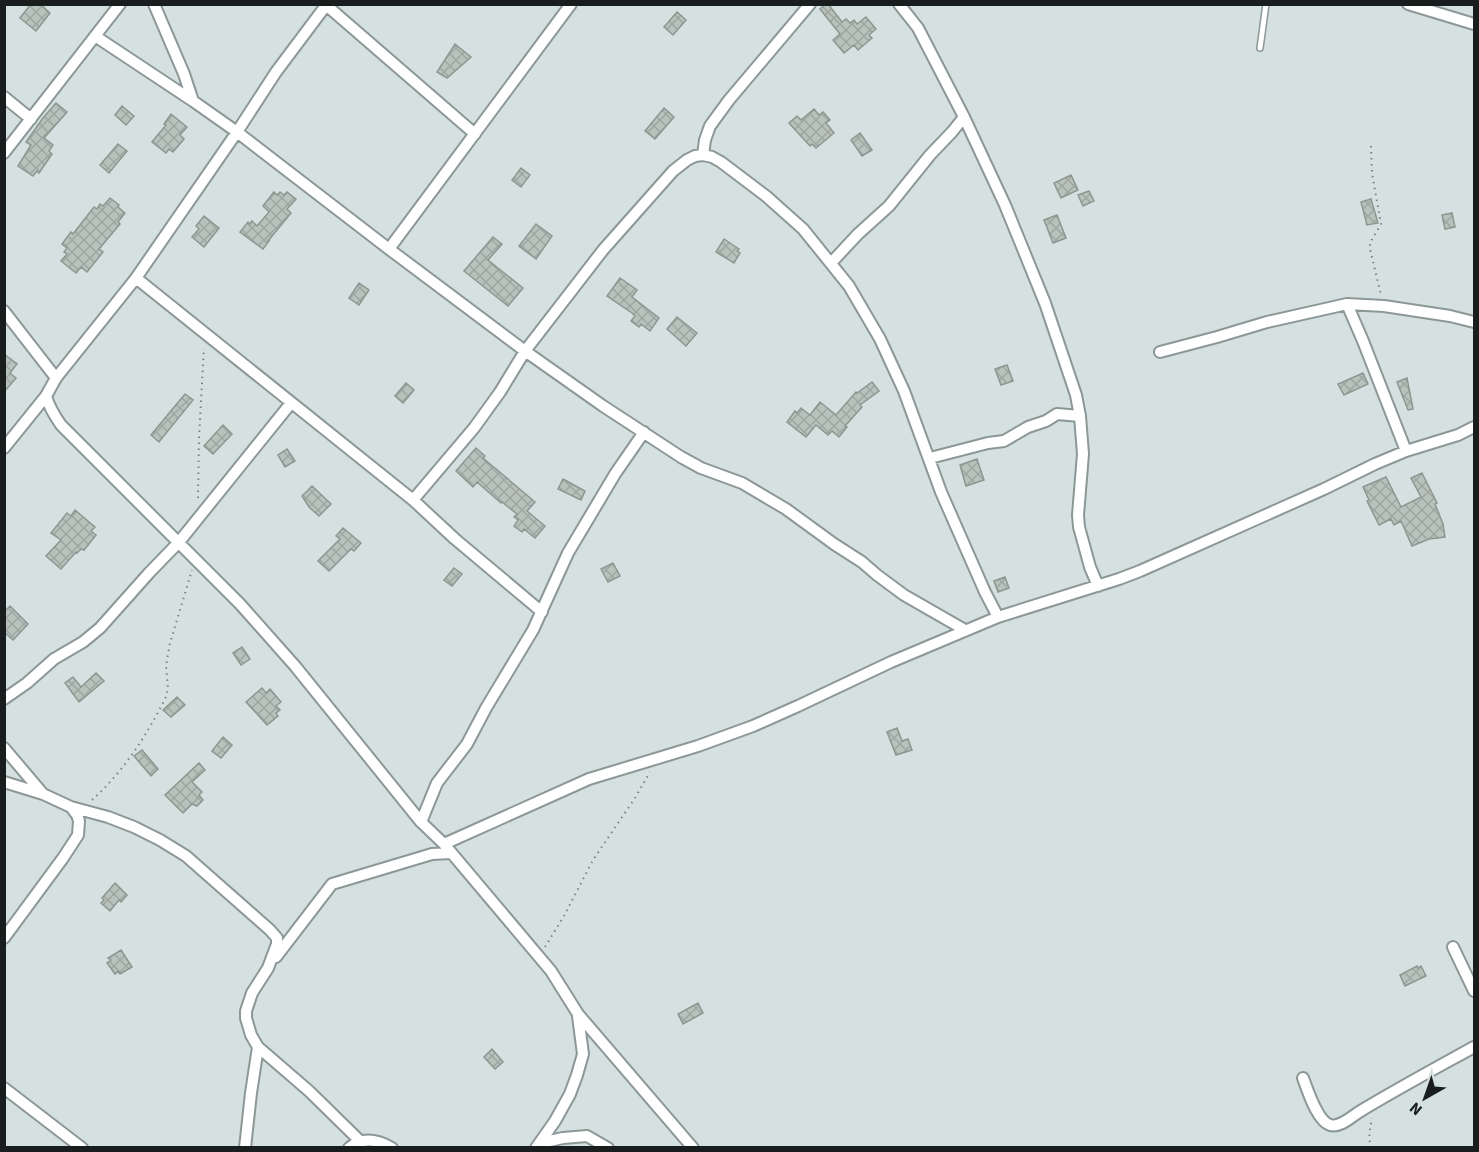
<svg xmlns="http://www.w3.org/2000/svg" width="1479" height="1152" font-family="'Source Sans 3',sans-serif">
	<style>
		.building { fill: url(#building-cross-hatch); stroke: #8d9690; stroke-width: 1.5 }
		.lines { fill: none; stroke-linecap: round; stroke-linejoin: round }
		.lane-casing { stroke: #8c9897; stroke-width: 8 }
		.street-casing { stroke: #8c9897; stroke-width: 14 }
		.path { stroke: #7b8383; stroke-width: 2; stroke-dasharray: 1.5 4.5; stroke-linecap: butt }
		.lane { stroke: #fff; stroke-width: 5 }
		.street { stroke: #fff; stroke-width: 10 }
	</style>
	<defs>
		<pattern id="building-cross-hatch" width="8" height="8" patternUnits="userSpaceOnUse" patternTransform="scale(1.5)"><rect width="8" height="8" fill="#b8c2bc"/><path d="M0 0l8 8M0 8l8-8" fill="none" stroke="#9ea6a1"/></pattern>
	</defs>
	<rect width="100%" height="100%" fill="#d5e1e0"/>
	<path class="building" d="M31,4H40L50,13L36,31L20,18Z
		M826,4H828L842,22L846,19L850,23L854,20L857,24L866,17L876,29L869,35L872,38L858,50L854,45L844,53L833,40L840,34L820,9Z
		M677,12L686,20L673,35L664,27Z
		M455,44L471,57L447,78L437,72Z
		M56,103L67,112L44,138L53,145L49,151L52,154L39,173L37,171L33,176L18,166L31,145L26,142L43,118Z
		M122,106L134,116L126,125L115,115Z
		M664,108L674,117L655,139L645,131Z
		M814,109L819,115L823,112L830,120L826,123L834,133L816,148L812,144L810,146L789,123L797,116L801,120Z
		M171,114L187,127L180,135L184,139L173,152L169,149L166,153L152,142L166,125L164,124Z
		M860,133L872,150L862,156L851,140Z
		M118,144L127,151L109,173L100,165Z
		M521,168L530,175L521,187L512,180Z
		M1071,175L1078,190L1061,198L1054,183Z
		M1089,191L1094,201L1083,206L1078,195Z
		M274,192L277,195L280,192L284,195L287,192L296,199L287,209L291,213L268,241H269L263,249L240,232L248,222L250,224L252,221L257,226L269,212L263,206Z
		M110,198L119,205L118,207L125,213L118,222L120,224L99,249L103,252L87,272L81,267L76,273L61,261L67,254L64,252L67,248L62,244L71,232L73,234L94,207L97,209L100,204L103,206Z
		M1371,199L1378,223L1367,225L1361,202Z
		M1452,213L1455,227L1445,229L1442,215Z
		M1057,215L1066,238L1053,243L1044,220Z
		M204,216L219,228L204,247L192,237L199,229L196,226Z
		M536,224L552,236L536,259L519,246Z
		M493,237L502,244L488,260L523,288L508,306L464,271Z
		M724,239L739,249L737,251L740,253L734,263L716,252Z
		M620,278L637,290L632,297L659,318L650,331L641,324L639,327L631,321L635,316L632,313L607,296Z
		M359,283L369,290L359,305L349,298Z
		M677,317L697,333L686,346L667,329Z
		M4,354L17,364L10,373L16,378L4,392Z
		M1007,365L1013,381L1001,385L995,369Z
		M1363,373L1368,384L1344,395L1338,384Z
		M1407,378L1413,409L1408,410L1397,382Z
		M872,382L879,391L860,405L862,407L845,426L847,427L839,437L832,431L828,435L816,425L806,437L787,422L795,411L797,413L801,408L810,415L820,402L836,415L856,392L857,393Z
		M406,383L414,390L403,403L395,396Z
		M185,394L193,400L159,442L151,435Z
		M223,425L232,434L213,454L204,446Z
		M476,448L485,456L483,458L535,502L527,511L545,526L535,538L524,529L522,532L514,526L518,520L514,517L517,514L502,502L501,503L477,482L473,487L456,471Z
		M287,449L295,461L285,467L278,455Z
		M977,459L984,480L966,486L960,465Z
		M1422,473L1437,503L1435,504L1443,524L1445,537L1429,539L1412,546L1401,521L1394,525L1391,519L1379,525L1367,501L1369,500L1363,487L1386,477L1401,507L1421,497L1411,478Z
		M563,479L585,491L581,500L558,489Z
		M312,486L331,504L319,516L309,507L302,496Z
		M75,510L95,527L91,531L96,535L84,550L81,549L77,553L76,552L61,569L46,556L61,540L51,533L67,513L71,516Z
		M343,528L361,543L354,551L351,549L329,571L318,561L340,539L336,536Z
		M613,563L620,576L608,582L601,569Z
		M454,568L462,574L452,586L444,580Z
		M1005,577L1009,588L998,592L994,581Z
		M10,606L28,624L13,640L4,632V612Z
		M242,647L250,659L241,665L233,653Z
		M96,673L104,681L79,702L65,683L73,677L81,687Z
		M262,688L266,693L270,689L281,702L276,706L280,710L276,713L278,716L267,725L246,702Z
		M177,697L185,705L171,717L163,710Z
		M897,728L902,741L908,739L912,750L896,755L887,732Z
		M223,737L232,745L221,758L212,751Z
		M142,750L158,769L151,776L134,756Z
		M199,763L205,770L192,782L202,792L199,795L203,800L197,806L192,804L183,813L165,795Z
		M115,883L127,895L121,902L119,900L110,911L101,903L104,900L102,898Z
		M121,950L132,967L120,974L118,971L115,974L107,963L111,960L108,958Z
		M1417,966L1418,968L1421,966L1426,976L1405,986L1400,975Z
		M698,1003L703,1013L683,1024L678,1014Z
		M492,1049L503,1062L495,1069L484,1057Z"/>
	<g class="lines">
		<g class="lane-casing">
			<path id="lane" d="M1260,48L1266,4"/>
		</g>
		<g class="street-casing">
			<path id="street" d="M154,4L184,74L193,101
				M327,4L276,72L237,132L136,278L56,378L46,396C49,407 54,415 61,425L240,604L295,666L421,822L444,844L551,971L578,1014L693,1148
				M899,4L918,28L964,117L1005,205L1045,303L1076,395L1080,416L1083,454L1078,515L1079,527L1090,567L1098,586
				M1408,4L1474,24
				M326,5L475,134
				M95,36L193,101L237,132L389,249L525,351L603,406L681,457L701,468L742,483L786,509L834,544L862,562L877,575L904,595L965,630
				M4,97L31,119
				M4,153L120,4
				M703,155L705,140L710,126L729,100L810,4
				M389,249L571,4
				M831,263L858,234L889,206L930,155L952,132L964,117
				M136,278L413,500L455,539L542,612
				M1347,304L1363,341L1406,451
				M4,311L56,378
				M1160,352L1217,337L1267,322L1347,304L1384,306L1450,316L1474,322
				M4,448L46,396
				M930,458L988,443L1004,441L1028,427L1046,421L1057,414L1080,416
				M413,500L474,428L500,392L525,351L603,250L673,171L687,160L695,156L703,155L712,157L721,162L766,196L803,229L849,286L880,339L904,391L941,492L985,592L998,617
				M4,699L27,683L54,659L83,642L100,628L149,573L179,542L291,403
				M4,748L43,794
				M4,782L43,794L71,807L108,817L134,827L160,840L186,856L270,930L277,938V944L268,968L252,993L246,1011V1018L251,1035L258,1047L309,1091L360,1141
				M421,822L437,783L467,744L486,708L533,630L568,553L615,474L644,432
				M444,844L589,779L698,746L753,726L798,706L891,662L998,617L1119,579L1140,571L1324,489L1375,464L1406,451L1458,435L1474,427
				M4,938L63,858L78,835L79,821L77,815L71,807
				M1453,947L1474,991
				M276,957L332,884L432,854L451,853
				M1303,1078C1308,1091 1317,1121 1330,1125C1340,1128 1351,1117 1359,1112C1397,1089 1436,1068 1474,1047
				M4,1088L82,1148
				M540,1143L563,1138L587,1136L608,1148
				M245,1148L251,1093L258,1047
				M349,1148C363,1136 378,1140 392,1148
				M536,1148L555,1121L570,1094L577,1075L583,1054L578,1016"/>
		</g>
		<path class="path" d="M1371,146L1372,173L1381,224L1370,243V249L1381,295
			M198,498L199,438L204,348
			M92,800C124,771 147,735 166,697L168,688L166,666L170,643L192,570
			M545,947L564,916L593,860L635,798L650,772
			M1371,1148C1368,1137 1370,1128 1372,1118"/>
		<use href="#lane" class="lane"/>
		<use href="#street" class="street"/>
	</g>
	<rect width="1479" height="1152" fill="none" stroke="#191d1d" stroke-width="12"/>
	<g transform="translate(1425 1098) rotate(220)" stroke="#d5e1e0" stroke-width="4.5" paint-order="stroke">
	<path d="M0-4.5L10 22L0 15L-10 22Z" fill="#191d1d"/>
	<text y="-9" font-size="16" font-weight="bold" text-anchor="middle" fill="#191d1d">N</text>
	</g>
</svg>
